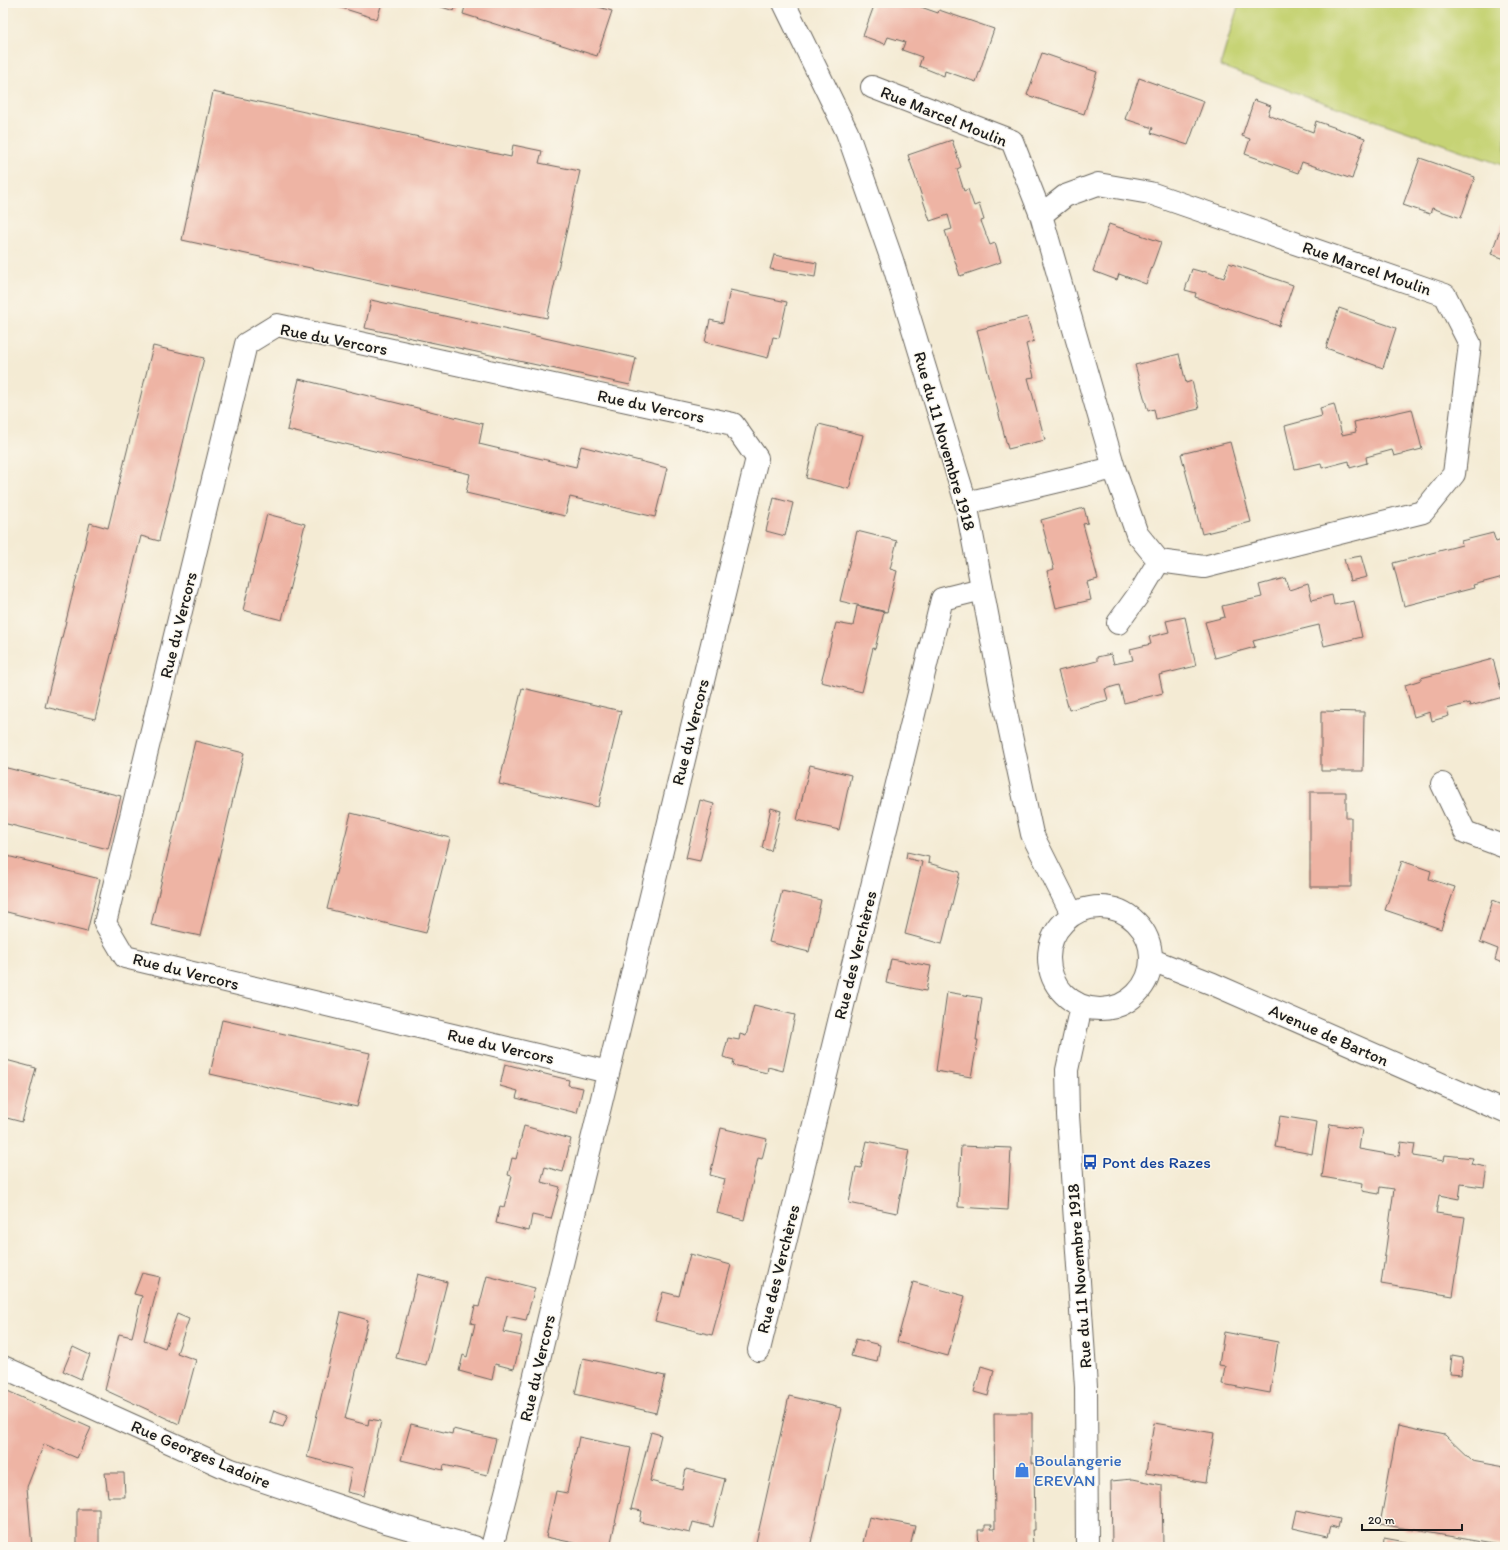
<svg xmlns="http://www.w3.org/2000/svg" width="1508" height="1550" font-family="Itim,sans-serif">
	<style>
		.green { fill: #c6d374; stroke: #717848 }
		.building { fill: #eeb4a4 }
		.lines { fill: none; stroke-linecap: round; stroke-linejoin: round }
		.street-casing { stroke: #68645c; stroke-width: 24 }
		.secondary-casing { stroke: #68645c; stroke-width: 24 }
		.street { stroke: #fff; stroke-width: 22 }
		.secondary { stroke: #fff; stroke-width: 22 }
		.labels { text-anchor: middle; stroke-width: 3; stroke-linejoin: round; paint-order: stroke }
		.street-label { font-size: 17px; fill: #1c1c1c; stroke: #fbf7ec }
		.transit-label { font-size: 17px; fill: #164399; stroke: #fbf7ec; text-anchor: start }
		.shop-label { font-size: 17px; fill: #366cbe; stroke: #fbf7ec; text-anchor: start }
	</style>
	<rect width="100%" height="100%" fill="#fbf7ec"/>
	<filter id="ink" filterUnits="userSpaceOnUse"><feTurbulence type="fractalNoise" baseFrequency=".025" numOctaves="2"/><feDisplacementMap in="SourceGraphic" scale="8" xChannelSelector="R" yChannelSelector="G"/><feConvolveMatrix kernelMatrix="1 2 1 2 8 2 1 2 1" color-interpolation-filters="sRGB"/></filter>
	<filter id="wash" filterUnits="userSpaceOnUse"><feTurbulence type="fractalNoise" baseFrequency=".012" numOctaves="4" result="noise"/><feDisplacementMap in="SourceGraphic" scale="16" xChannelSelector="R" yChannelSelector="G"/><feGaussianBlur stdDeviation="0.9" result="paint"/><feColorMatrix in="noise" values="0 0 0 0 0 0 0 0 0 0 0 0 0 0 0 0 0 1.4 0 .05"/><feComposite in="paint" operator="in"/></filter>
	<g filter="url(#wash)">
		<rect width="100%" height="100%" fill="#f4ebd4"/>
		<path class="green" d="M1239,3H1505V166L1220,66Z"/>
		<g id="blocks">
			<path class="building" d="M326,3H382L377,19Z
				M429,3H457L454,11Z
				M466,3H585L612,11L597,56L463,14Z
				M875,3H919L918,6L938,13L939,10L994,29L976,82L945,71L944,76L919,66L922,57L902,50L905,42L888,37L885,44L863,36Z
				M1042,53L1097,72L1084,114L1027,95Z
				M1139,78L1204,101L1188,145L1151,133L1153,128L1125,119Z
				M213,92L511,157L513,145L542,151L539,163L580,171L547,318L523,313L522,314L182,240Z
				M1254,100L1271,106L1268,115L1313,132L1316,121L1365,138L1352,179L1302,162L1298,173L1245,154L1250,139L1242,136Z
				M952,140L961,167L957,169L964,191L968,189L974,206L979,204L984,220L981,221L990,245L995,243L1001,262L960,276L945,231L952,229L948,215L930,221L908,155Z
				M1420,158L1475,177L1461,218L1432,208L1430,214L1403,205Z
				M1505,216V259L1491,254Z
				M1109,224L1161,242L1146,284L1119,274L1117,280L1093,271Z
				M774,255L817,263L815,277L770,269Z
				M1229,263L1293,285L1279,326L1195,297L1196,293L1185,290L1192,269L1203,272V271L1224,278Z
				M730,290L787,302L779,338L773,337L768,358L705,342L710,320L723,323Z
				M371,300L636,358L630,385L365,328Z
				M1339,308L1396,328L1383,368L1326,348Z
				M1027,317L1034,341L1026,344L1034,377L1028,378L1045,440L1008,449L977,330Z
				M153,346L204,358L159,541L141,536L95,719L45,707L90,523L108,528Z
				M1179,354L1186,383L1192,381L1199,409L1156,419L1154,409L1148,411L1135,365Z
				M1504,377H1505V390H1502Z
				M299,379L483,424L479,444L576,467L581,446L667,468L655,517L570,497L565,516L466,493L470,474L287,430Z
				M1334,404L1342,435L1356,432L1354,422L1412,409L1422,449L1394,456L1392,450L1366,457L1367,463L1350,468L1349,461L1322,468L1321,463L1295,469L1285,426L1322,416L1320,408Z
				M819,424L863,435L849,489L806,478Z
				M1230,442L1251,522L1202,534L1181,454Z
				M774,498L793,503L785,536L766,531Z
				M1084,508L1088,523L1083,524L1098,579L1087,582L1091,600L1056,608L1047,571L1054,569L1041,520Z
				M267,514L305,524L282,620L243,610Z
				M857,531L897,541L890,569L897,571L887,612L840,601Z
				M1493,533L1496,542L1505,539V582L1503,577L1473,585L1474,588L1404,606L1393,563L1462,545L1461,541Z
				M1361,556L1367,577L1350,581L1344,559Z
				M1285,578L1289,590L1308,584L1312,600L1332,595L1334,605L1354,601L1362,637L1324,646L1319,625L1253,641L1255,647L1215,658L1205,622L1225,617L1222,606L1262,597L1259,585Z
				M857,606L884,612L875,649L873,648L862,692L821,682L836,623L853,626Z
				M1185,617L1196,666L1159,675L1163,693L1124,703L1119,685L1105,689L1108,700L1069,710L1058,671L1097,661V657L1111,654L1114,664L1133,660L1130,649L1151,644L1149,637L1169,632L1166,621Z
				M1493,659L1503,697L1470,706L1469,703L1447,709L1449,716L1432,721L1430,712L1414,717L1405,685L1421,680V678Z
				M522,688L621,711L598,807L499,784Z
				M1321,711L1364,712L1363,771H1321Z
				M195,741L244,753L200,936L151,925Z
				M810,765L851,775L839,830L797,820Z
				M3,767L121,796L108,849L3,823Z
				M1310,792H1346V818H1351V887H1310Z
				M700,800L714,804L700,861L686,858Z
				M771,808L781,811L771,851L762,848Z
				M351,813L450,838L426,933L327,909Z
				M907,852L929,857L928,863L960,872L942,944L905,934L922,862L906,858Z
				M3,855L100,879L87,932L3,911Z
				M1402,861L1431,871L1429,879L1455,887L1441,929L1385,910Z
				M782,891L821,900L809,952L769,942Z
				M1493,900L1505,905V964L1495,960L1498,949L1480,942Z
				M891,959L931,966L926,991L886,983Z
				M947,992L982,998L976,1040H978L971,1077L936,1071Z
				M754,1005L795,1015L783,1071L768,1067L767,1073L733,1065L734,1060L723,1057L728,1038L739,1040L740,1034L746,1036Z
				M222,1020L370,1053L357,1107L210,1074Z
				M6,1060L36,1068L22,1122L3,1117V1071Z
				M505,1064L569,1080L568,1085L583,1088L577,1113L516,1098L518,1091L500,1086Z
				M1280,1116L1317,1122L1312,1154L1275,1147Z
				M1330,1124L1362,1129L1359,1149L1399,1156L1401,1142L1415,1144L1413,1156L1444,1161L1445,1155L1473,1158L1471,1164L1487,1167L1484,1187L1461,1184L1459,1199L1439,1195L1436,1213L1465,1217L1453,1296L1381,1284L1394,1189L1380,1187L1379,1194L1362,1191L1363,1184L1322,1177Z
				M524,1126L571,1139L563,1172L545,1167L541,1182L560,1187L551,1219L532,1215L529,1231L496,1223L500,1206L504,1207L512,1176L508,1175L512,1158L516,1159Z
				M721,1128L767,1139L762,1159L758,1158L744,1220L717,1213L725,1179L710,1175Z
				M867,1141L909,1150L897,1213L849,1203L856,1167L861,1168Z
				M961,1146L1011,1148L1008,1210L958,1207Z
				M690,1254L731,1265L712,1335L655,1321L663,1292L679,1296Z
				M142,1273L160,1277L144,1340L165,1348L177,1314L189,1319L177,1353L196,1360L179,1424L105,1390L119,1334L132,1337L133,1333L142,1296L134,1294Z
				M418,1274L447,1282L426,1365L396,1358Z
				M487,1276L535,1288L526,1320L507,1316L503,1332L522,1336L514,1369L495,1364L492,1380L459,1371L463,1355L467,1357L475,1324L471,1323L475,1306L479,1307Z
				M913,1282L965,1296L948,1356L897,1342Z
				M341,1312L368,1320L345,1419L368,1425L369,1419L381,1421L364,1496L347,1492L352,1469L307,1457Z
				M1224,1332L1278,1342L1270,1393L1222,1384L1225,1366L1219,1365Z
				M856,1339L880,1345L877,1362L851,1356Z
				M73,1347L90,1355L81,1379L63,1371Z
				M1452,1355L1463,1357L1461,1375L1450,1374Z
				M583,1358L665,1376L656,1413L575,1394Z
				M981,1366L994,1370L988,1396L974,1392Z
				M3,1389L91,1428L77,1458L44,1444L27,1487L32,1547H3Z
				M789,1396L841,1408L810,1547H755Z
				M274,1410L288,1415L283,1427L270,1423Z
				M994,1413H1032V1463H1034L1035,1530H1032L1033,1545H1036V1547H979L978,1530H985V1525H992L991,1529H995Z
				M1154,1423L1214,1433L1206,1483L1146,1473Z
				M411,1424L452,1434L453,1429L496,1439L487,1475L444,1465L443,1470L401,1460Z
				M1398,1425L1445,1435L1472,1461L1505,1467V1546L1380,1524Z
				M651,1432L661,1435L650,1481L682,1489L686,1469L725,1479L713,1527L693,1522L690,1533L658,1526L640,1522L642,1511L631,1509Z
				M579,1437L631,1448L610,1547H593L546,1537L556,1491L567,1493Z
				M105,1473H124L125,1497H108Z
				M1133,1479L1162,1485L1163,1547L1112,1546L1111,1481Z
				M77,1509H99V1547H77Z
				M1297,1510L1340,1519L1338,1528L1331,1526L1328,1536L1293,1528Z
				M869,1517L915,1526L910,1547H862Z
				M1384,1538L1427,1546V1547H1383Z"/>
		</g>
	</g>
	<g filter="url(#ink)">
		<use href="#blocks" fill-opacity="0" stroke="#68645c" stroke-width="1"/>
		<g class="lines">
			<g class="street-casing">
				<path id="street" d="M872,87L1012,141L1041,215
					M966,503L1114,468L1137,534L1159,561L1204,567L1423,512L1454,474L1470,344L1445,295L1150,193L1098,184L1065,196L1041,215L1114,468
					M1118,623L1141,591L1159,561
					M1442,784L1465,832L1505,847
					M1081,1006L1067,1070L1068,1115L1086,1387L1087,1547
					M759,1350L942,599L982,589
					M3,1367L231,1470L386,1522L474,1547
					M492,1547L515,1458L757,458L733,424L277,325L246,344L105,923L125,957L608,1072"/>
			</g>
			<g class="secondary-casing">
				<path id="secondary" d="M784,3L847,132L892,260L966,503L1004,703L1032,834L1072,914
					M1049 958a51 51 0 1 1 102 0a51 51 0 1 1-102 0Z
					M1152,960L1213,984L1505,1112"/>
			</g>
			<use href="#street" class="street"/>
			<use href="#secondary" class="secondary"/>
		</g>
	</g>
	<defs>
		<g id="bus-bare" transform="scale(1.2)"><path d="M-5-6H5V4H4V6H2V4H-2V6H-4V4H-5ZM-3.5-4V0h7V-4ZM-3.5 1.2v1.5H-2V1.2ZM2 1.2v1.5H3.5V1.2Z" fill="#1a4fb4" stroke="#fbf7ec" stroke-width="2.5" paint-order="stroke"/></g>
		<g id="shop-bare" transform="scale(1.2)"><path d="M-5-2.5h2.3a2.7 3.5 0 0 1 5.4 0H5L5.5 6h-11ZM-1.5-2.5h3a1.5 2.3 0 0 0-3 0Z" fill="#3f7fe0" stroke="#fbf7ec" stroke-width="2.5" paint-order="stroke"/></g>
	</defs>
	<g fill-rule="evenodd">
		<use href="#bus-bare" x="1090" y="1162"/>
		<use href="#shop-bare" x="1022" y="1470"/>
	</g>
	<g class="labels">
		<g class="street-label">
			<text transform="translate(944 116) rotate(22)" y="6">Rue Marcel Moulin</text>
			<text transform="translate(1367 268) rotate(19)" y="6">Rue Marcel Moulin</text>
			<text transform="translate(334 339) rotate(11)" y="6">Rue du Vercors</text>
			<text transform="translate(651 406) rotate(12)" y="6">Rue du Vercors</text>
			<text transform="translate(945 441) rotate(74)" y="6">Rue du 11 Novembre 1918</text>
			<text transform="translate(178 625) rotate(-76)" y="6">Rue du Vercors</text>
			<text transform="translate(690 732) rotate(-76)" y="6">Rue du Vercors</text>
			<text transform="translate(855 955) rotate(-76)" y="6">Rue des Verchères</text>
			<text transform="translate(186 971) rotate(14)" y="6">Rue du Vercors</text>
			<text transform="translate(1329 1035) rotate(24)" y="6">Avenue de Barton</text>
			<text transform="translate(501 1046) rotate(13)" y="6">Rue du Vercors</text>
			<text transform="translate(778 1269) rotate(-76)" y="6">Rue des Verchères</text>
			<text transform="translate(1079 1276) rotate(-94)" y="6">Rue du 11 Novembre 1918</text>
			<text transform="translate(537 1368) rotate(-77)" y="6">Rue du Vercors</text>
			<text transform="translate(201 1454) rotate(23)" y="6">Rue Georges Ladoire</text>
		</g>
		<g class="transit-label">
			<text x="1102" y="1168">Pont des Razes</text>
		</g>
		<g class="shop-label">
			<text x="1034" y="1466">Boulangerie<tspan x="1034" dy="20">EREVAN</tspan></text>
		</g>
	</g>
	<rect width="1508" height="1550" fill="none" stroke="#fbf7ec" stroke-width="16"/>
	<path d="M1362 1524v6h100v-6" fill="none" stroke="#1c1c1c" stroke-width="2"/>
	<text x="1368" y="1524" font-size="12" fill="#1c1c1c" stroke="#fbf7ec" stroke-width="3" paint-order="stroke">20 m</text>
</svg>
